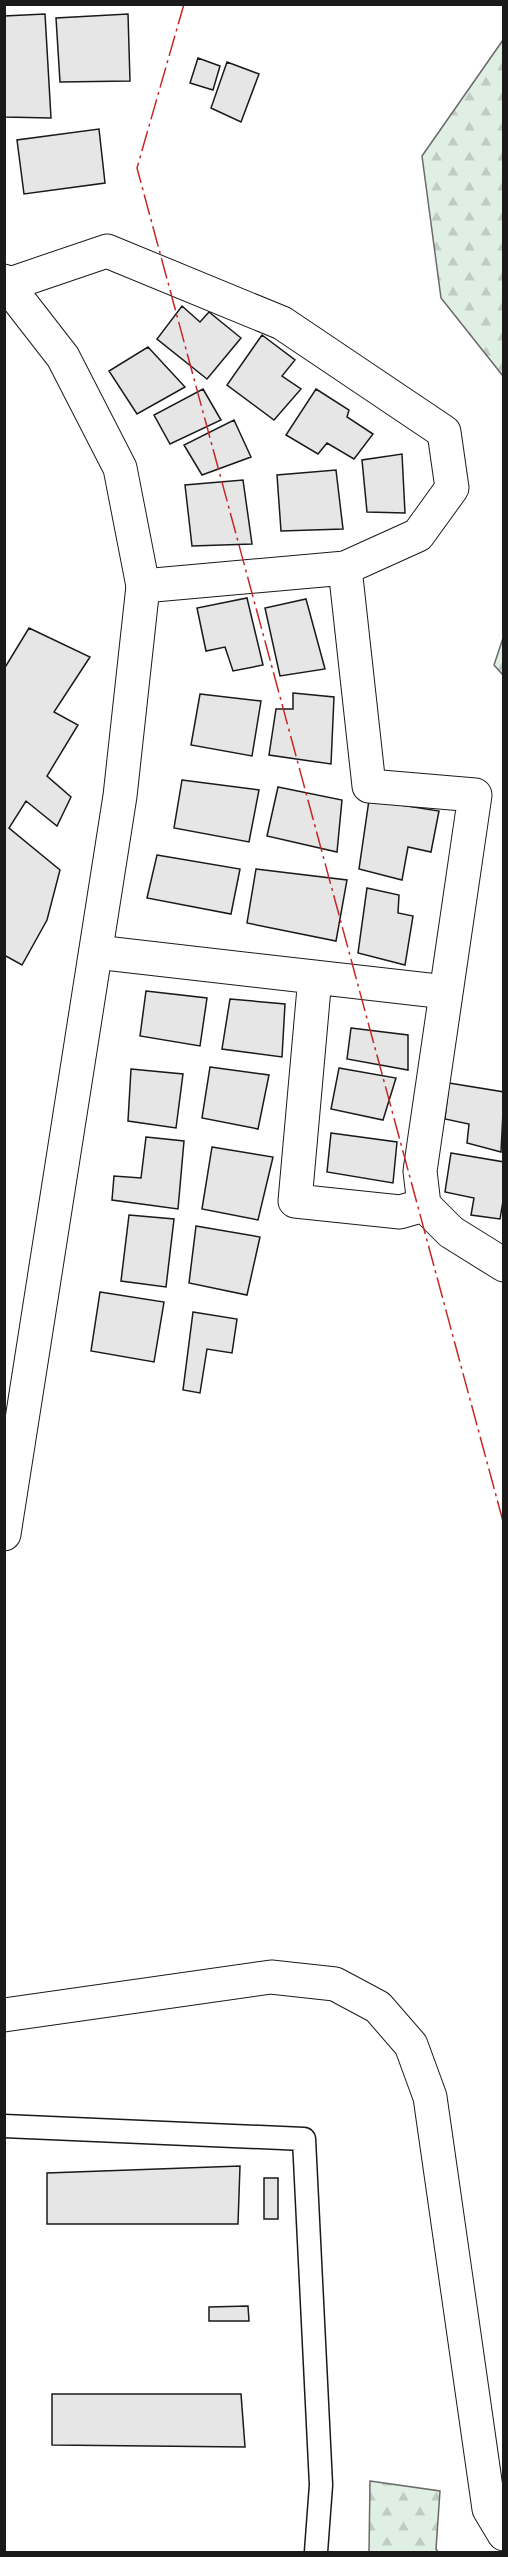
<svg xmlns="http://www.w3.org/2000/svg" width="508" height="2557" font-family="'Exo 2',sans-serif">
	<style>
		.forest { fill: url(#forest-firs); stroke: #6a6a6a; stroke-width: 1.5 }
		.building { fill: #e6e6e6; stroke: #1a1a1a; stroke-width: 1.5 }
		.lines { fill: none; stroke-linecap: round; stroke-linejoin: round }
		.lane-casing { stroke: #1a1a1a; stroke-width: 25 }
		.street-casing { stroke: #1a1a1a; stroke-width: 35 }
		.secondary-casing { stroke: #1a1a1a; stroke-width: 35 }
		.lane { stroke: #fff; stroke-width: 22 }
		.street { stroke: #fff; stroke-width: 33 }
		.secondary { stroke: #fff; stroke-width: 33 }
		.power { stroke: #c62828; stroke-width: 1.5; stroke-dasharray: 21 4.5 3 4.5; stroke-linecap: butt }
	</style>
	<defs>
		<pattern id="forest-firs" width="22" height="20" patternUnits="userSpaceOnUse" patternTransform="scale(1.5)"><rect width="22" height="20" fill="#e0efe3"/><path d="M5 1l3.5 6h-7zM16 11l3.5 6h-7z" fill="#c0ccc2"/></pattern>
	</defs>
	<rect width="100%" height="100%" fill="#fff"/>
	<path class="forest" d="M503,40V376L441,298L422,156Z
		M503,638V675L494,665Z
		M370,2481L440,2491L436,2549L438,2552H369Z"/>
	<path class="building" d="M45,14L51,118L4,117V16Z
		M128,14L130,81L60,82L56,18Z
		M198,58L220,66L213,90L190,83Z
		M227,62L259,74L241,122L211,108Z
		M99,129L105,183L24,194L17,140Z
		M182,306L200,322L209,312L241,338L207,379L157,339Z
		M262,335L295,360L282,376L301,389L274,420L227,385Z
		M148,347L185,387L137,414L109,371Z
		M203,389L221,420L170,444L154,415Z
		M316,389L349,410L347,417L373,434L354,459L327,443L318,454L286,435Z
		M234,420L251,457L202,475L184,445Z
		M402,454L405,513L367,512L362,460Z
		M336,470L343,529L281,531L277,475Z
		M243,480L252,544L192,546L185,485Z
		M247,598L263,665L233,671L225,647L206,651L197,608Z
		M306,599L325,669L280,676L265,608Z
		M29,628L90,657L54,712L78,725L47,776L71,797L57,826L26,801L9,828L60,870L47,920L22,965L4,955V669Z
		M293,693L334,697L331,764L269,755L276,709H293Z
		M200,694L261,701L252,756L191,745Z
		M182,780L259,790L249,842L174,828Z
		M278,787L342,800L337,852L267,836Z
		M369,800L439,811L431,852L408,847L402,880L359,869Z
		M157,855L240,869L231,914L147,898Z
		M256,869L347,880L336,941L247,923Z
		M367,888L399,895L398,913L413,916L405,965L358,953Z
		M146,991L207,998L200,1046L140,1036Z
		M230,999L285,1004L282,1057L222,1049Z
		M351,1028L408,1035V1070L347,1059Z
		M210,1067L269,1075L258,1129L202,1118Z
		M339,1068L396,1078L383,1120L331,1109Z
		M131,1069L183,1074L176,1128L128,1121Z
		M449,1083L504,1092L501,1152L467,1143L469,1124L445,1119Z
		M331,1133L397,1142L393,1183L327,1172Z
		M146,1137L184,1141L178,1209L112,1200L114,1176L141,1178Z
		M212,1147L273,1157L258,1220L202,1209Z
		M451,1153L504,1162V1195L500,1219L471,1215L474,1198L445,1192Z
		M129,1215L174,1219L166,1287L121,1281Z
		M196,1226L260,1237L247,1295L189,1283Z
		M100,1292L164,1302L154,1362L91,1351Z
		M193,1312L237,1319L232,1353L207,1349L200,1393L183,1390Z
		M240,2166L238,2224H47V2173Z
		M264,2178H278V2219H264Z
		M248,2306L249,2321H209V2307Z
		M52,2394H241L245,2447L52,2445Z"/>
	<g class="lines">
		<g class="lane-casing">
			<path id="lane" d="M4,2126L304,2139L321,2485L316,2552"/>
		</g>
		<g class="street-casing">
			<path id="street" d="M7,285L107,251L282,323L444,432L452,488L418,535L345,568L143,586
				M345,568L369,786L475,795L420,1171L424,1205L451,1232L504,1265
				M96,952L446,992
				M315,977L295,1201L400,1212L424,1205"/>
		</g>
		<g class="secondary-casing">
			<path id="secondary" d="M4,281L63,357L120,468L143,586L120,796L4,1534
				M4,2015L271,1977L335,1984L378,2007L411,2045L430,2097L489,2509L504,2534"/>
		</g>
		<use href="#lane" class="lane"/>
		<use href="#street" class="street"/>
		<use href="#secondary" class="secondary"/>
		<path class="power" d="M184,4L137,168L504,1525"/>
	</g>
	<rect width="508" height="2557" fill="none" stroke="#1a1a1a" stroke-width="12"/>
</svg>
